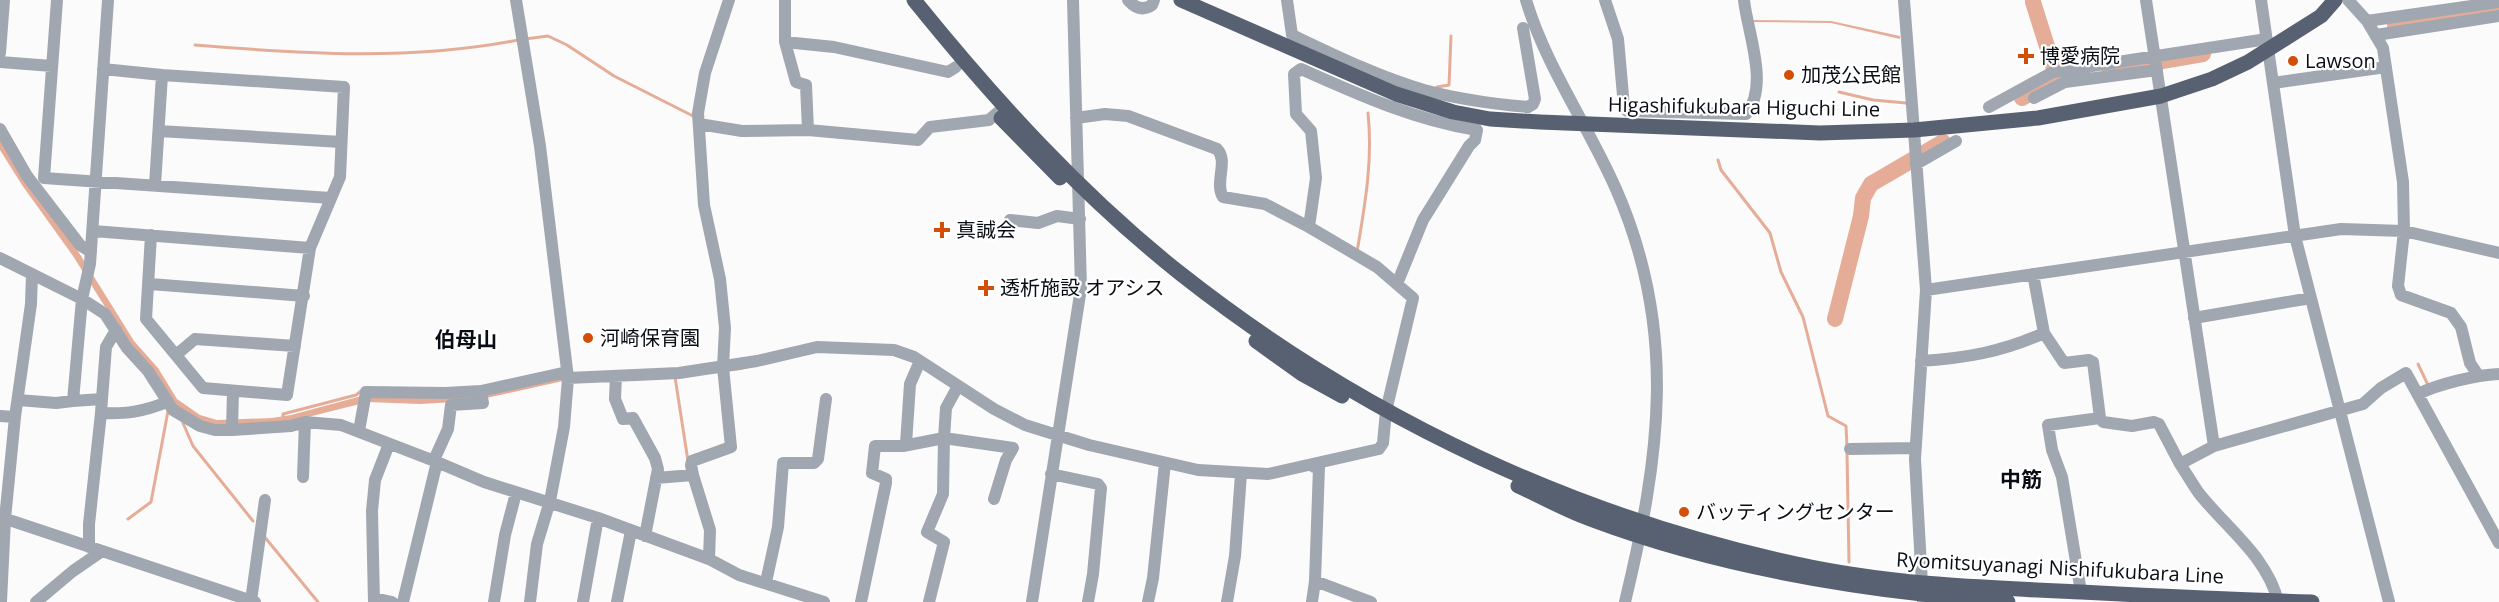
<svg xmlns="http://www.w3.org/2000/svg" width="2499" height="602" font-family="'Open Sans','Noto Sans JP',sans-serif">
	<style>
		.water { fill: #e5ad97 }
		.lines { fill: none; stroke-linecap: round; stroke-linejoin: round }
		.stream { stroke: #e5ad97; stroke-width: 3 }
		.river { stroke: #e5ad97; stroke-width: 16 }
		.minor { stroke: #a0a7b0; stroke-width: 12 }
		.major { stroke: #576171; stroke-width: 15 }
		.poi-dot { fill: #d34f07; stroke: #fff; stroke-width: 2 }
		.labels { text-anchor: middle; stroke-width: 4.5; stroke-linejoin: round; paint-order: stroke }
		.poi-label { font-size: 20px; fill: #090e15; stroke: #fff; text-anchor: start }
		.street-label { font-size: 20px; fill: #090e15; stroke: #fff }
		.neighbourhood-label { font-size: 21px; font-weight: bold; fill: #090e15; stroke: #fff }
	</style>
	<rect width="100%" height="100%" fill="#fbfbfb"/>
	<path class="water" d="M1750,20L1831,21L1900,36V39L1831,23L1750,22Z
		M0,135L39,197L73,243L134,341L158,368L177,399L200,415L217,420L272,418L291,415L369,394L426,396L476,393L564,375V379C615,378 665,379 715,371C756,365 795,349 836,349V351L811,352L741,370L693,376L654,380L563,381L473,401L420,404L368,402L284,423L224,428L206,425L185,415L163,393L153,373L129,345L73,256L22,185L0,150Z"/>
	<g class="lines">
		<path class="stream" d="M525,39L548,36L567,45L614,76L695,117
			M195,45C303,54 411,61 518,40
			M1437,87L1449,85L1451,36
			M1839,92L1873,100L1906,103
			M1718,160L1721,170L1770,233L1781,272L1803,317L1828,416L1846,426L1847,446
			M1357,252C1365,204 1373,161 1368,113
			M2418,364L2428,385
			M675,377L688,461
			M283,418V414L356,395L361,391
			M183,423L193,446L253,521
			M1847,453L1849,562
			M128,519L151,502L168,411
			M263,535L318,602"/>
		<path class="river" d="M2033,2L2057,78
			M2395,25L2499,10
			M2110,70L2203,54
			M2022,98L2057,78L2082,74
			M1835,319L1861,216L1863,198L1871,184L1943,142"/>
		<path class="minor" d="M57,0L44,178L330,198
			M516,0L540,146L568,378L564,427L550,501L537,544L530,602
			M1128,0C1135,8 1143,11 1152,5L1154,0
			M1287,0L1292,35C1334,55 1379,77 1424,90C1458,99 1493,104 1528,107L1533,104L1535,99L1523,28
			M1526,0C1546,67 1588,125 1616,189C1678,330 1660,457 1625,602
			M1605,0L1618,39L1624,107L1627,111L1746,114C1770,86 1747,31 1744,0
			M1904,0L1926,290L1915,459L1923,602
			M2146,0L2214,446L2363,404L2381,388L2406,373L2499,543
			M2261,0L2295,236L2389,602
			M2348,0L2367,21L2383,48L2403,182L2404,231L2398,286L2401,295L2451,313L2461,327L2470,363L2478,375
			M2367,21L2499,2
			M2376,35L2499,16
			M785,42L834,47L948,72L956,67
			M0,53L4,0
			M0,62L52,66
			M103,69L162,75
			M2273,83L2386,67
			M2034,98L2065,82L2157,70
			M1989,107L2053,72L2267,39
			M699,124L742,131L808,130L806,85L796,82L785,42V0
			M0,129L27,176L80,245L91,252
			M808,130L918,140L930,127L989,120L997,113
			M159,131L341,142
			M1916,164L1956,141
			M1010,220L1038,223L1057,216L1080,219
			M1309,227L1316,178L1311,131L1296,114L1294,74L1301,69C1359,95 1415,120 1477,130L1475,140L1469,146L1423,220L1397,284
			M93,231L310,248
			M151,235L146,319L203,388L287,395L310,248L340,177L344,87L162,75L155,185
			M0,258L82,299L105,314L127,348L148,371L173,410L200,426L215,430H232L291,426L305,422L341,425L437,462L484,482L598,518L709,559L739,575L824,602
			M2033,274L2044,333L2064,363L2089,360L2093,362L2100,418L2103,422L2132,426L2154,422L2159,424L2180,464
			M150,284L304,296
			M1926,290L2341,229L2404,231L2499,253
			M2194,318L2311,298
			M176,355L195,339L295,346
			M1921,361C1966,358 2002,352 2044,333
			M616,376L615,399L623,419L633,418L655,458L658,469L645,536
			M568,378L679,373L757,361L817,347L894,350L914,357L994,409L1025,425L1089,445L1198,470L1268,474L1379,449L1383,443L1386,411L1413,298L1377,267L1309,227L1265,204L1223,197C1214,183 1229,161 1217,149L1128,116L1105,114L1076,118
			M958,386L946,408L944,438L1013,448L1006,460L994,499
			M2418,394C2439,384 2475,375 2499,374
			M102,399L106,347L116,330
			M18,400L56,403L73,401L82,299L90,264L108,0
			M73,401L102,399L101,413C127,414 142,412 167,402
			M0,416L15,417L5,519L1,602
			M15,417L31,304L32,274
			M232,430L233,391
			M359,431L366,392L445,393L481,391L567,372
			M906,444L910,384L920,361
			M2214,446L2180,464C2186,473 2192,483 2198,492C2225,527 2268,557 2278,602
			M1850,449L1915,448
			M434,460L448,429L451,405L483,403L481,391
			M1051,474L1098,484L1101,488L1093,574L1088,602
			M693,475L691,465L692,461L731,447L723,367L725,328L720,279L704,205L698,113L705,73L729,0
			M303,477L305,422
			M656,478L693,475L710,530L709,559
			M0,517L255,602
			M89,547V524L101,413
			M1315,581L1371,602
			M766,582L778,527L783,463H814L818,459L826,399
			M2081,592L2062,477L2052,450L2048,425L2100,418
			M374,598L392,602
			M251,601L265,500
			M36,602L73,571L102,551
			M374,602L372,511L375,480L389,444
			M403,602L437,462
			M494,602L505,535L516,493
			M583,602L598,518
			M617,602L631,531
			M861,602L886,483V479L872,473L875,446H903L944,438L943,494L927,532L944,542L929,602
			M1032,602L1081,288L1073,0
			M1148,602L1153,578L1165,463
			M1227,602L1235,556L1241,474
			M1312,602L1315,581L1319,467H1314V464"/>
		<path class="major" d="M914,0C994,99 1081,195 1181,274C1365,419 1581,520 1811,567C1901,585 1991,588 2081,592C2158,596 2235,600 2312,602
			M1181,0L1396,94L1453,112L1490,119L1540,122L1820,133L1914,130L2038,118L2161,96L2212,79L2248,62L2321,16L2335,0
			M1001,118L1060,178
			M1256,341L1302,374L1342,396
			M1518,486C1543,497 1567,511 1593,520C1724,569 1870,592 2008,602"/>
	</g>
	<g class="poi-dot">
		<path d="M2023 47h6v6h6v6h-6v6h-6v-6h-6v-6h6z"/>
		<circle cx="2293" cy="61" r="6"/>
		<circle cx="1789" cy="75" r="6"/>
		<path d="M939 221h6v6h6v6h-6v6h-6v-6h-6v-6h6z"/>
		<path d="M983 279h6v6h6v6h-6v6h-6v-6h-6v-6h6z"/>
		<circle cx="588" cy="338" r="6"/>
		<circle cx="1684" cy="512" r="6"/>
	</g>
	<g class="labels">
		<g class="poi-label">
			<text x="2040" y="63">博愛病院</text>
			<text x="2305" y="68">Lawson</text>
			<text x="1801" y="82">加茂公民館</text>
			<text x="956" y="237">真誠会</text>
			<text x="1000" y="295">透析施設 オアシス</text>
			<text x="600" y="345">河崎保育園</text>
			<text x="1696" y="519">バッティングセンター</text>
		</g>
		<g class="street-label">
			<text transform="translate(1744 107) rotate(1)" y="7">Higashifukubara Higuchi Line</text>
			<text transform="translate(2060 568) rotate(3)" y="7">Ryomitsuyanagi Nishifukubara Line</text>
		</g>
		<g class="neighbourhood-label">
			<text x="466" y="347">伯母山</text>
			<text x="2021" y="487">中筋</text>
		</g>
	</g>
</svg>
